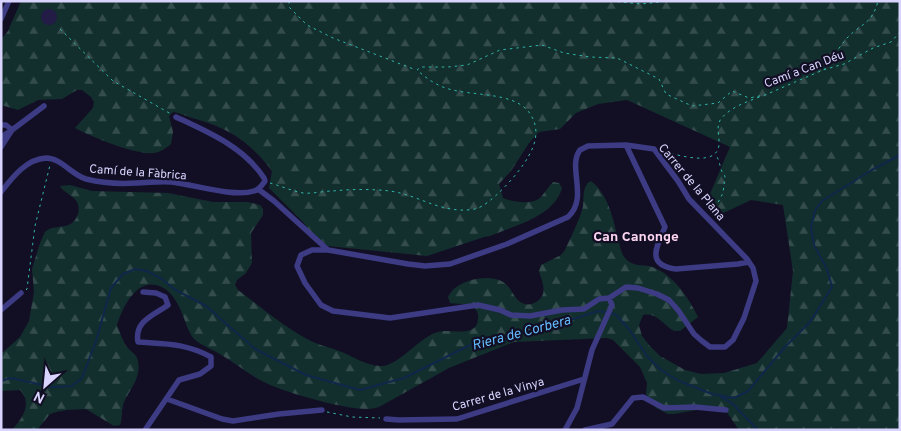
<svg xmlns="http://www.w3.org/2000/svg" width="901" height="431" font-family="Overpass,sans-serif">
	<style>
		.forest { fill: url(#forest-firs) }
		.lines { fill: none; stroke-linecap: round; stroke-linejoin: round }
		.stream { stroke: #0f274a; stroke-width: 2 }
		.building { fill: #231c46 }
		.path { stroke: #31b5a9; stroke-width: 1; stroke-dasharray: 2.5 4; stroke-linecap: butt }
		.street { stroke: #3c3b84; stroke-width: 5.5 }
		.labels { text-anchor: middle; stroke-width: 4.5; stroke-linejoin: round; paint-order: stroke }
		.street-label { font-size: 12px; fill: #d8d4fe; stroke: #120f25 }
		.neighbourhood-label { font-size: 14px; font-weight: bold; fill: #fed6f1; stroke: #120f25 }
		.water-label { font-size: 14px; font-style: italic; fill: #64bbfc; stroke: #120f25 }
	</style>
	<defs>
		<pattern id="forest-firs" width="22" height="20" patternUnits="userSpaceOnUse" patternTransform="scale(1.25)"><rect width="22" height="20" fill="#122f2d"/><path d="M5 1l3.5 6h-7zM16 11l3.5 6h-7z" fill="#344c4c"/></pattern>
	</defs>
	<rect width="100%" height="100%" fill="#120f25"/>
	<path class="forest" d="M21,1H900V430H739L726,411L708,408L674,414H668L656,408L648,399L646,394L647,383L640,367L613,340L607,338L514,342L449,368L379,407C375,408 371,409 367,409C348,410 287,393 268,384C252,377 238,365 223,356C214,350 202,346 194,339C191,336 190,332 188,329C182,313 175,289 156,285C135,280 122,309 117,325C120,332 122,340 127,347C130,351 135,353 137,358C143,376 131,387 124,402C121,409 123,417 120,425L114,426L86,409L67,410L56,412L50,414L37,430H12C22,418 33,404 20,390L1,391V354L20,337L29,321L34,292L32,269L40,243L45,232L49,229C62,225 73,229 78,214C79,210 79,206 77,202C73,195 64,193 60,186L70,185L92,191L168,193L213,202H248L260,205L263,209V215L251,233L252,263L246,273L237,280L235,285L238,290C262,308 286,329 313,342C321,346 330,347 339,351C353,356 366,366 381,366C395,367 416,343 429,336C433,333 438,332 443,331C454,330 477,337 478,319C480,301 459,305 450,303L448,297C450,294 452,290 455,288C466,279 491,274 503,282C513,288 513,301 525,304C528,305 533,304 536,302C549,294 542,282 539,271L541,265L561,255L565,250C570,239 581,217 583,206C584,196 582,186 591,181C607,193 613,217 617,235C620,244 620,254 627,260C633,266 642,265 649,266C673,273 688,297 698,317L680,331H674C663,325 657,312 643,315L639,325L642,336L649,345L660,356L685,370L701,374L724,373L757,363L787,328L793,271L783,205L751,200L717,216L707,201L730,147L627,100L598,104L576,113L560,129L539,132L529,143L511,171L499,184L503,198C513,202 531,205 540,198C544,194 548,187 553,182L559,183L562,188C554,217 515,225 490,236L484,237L427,256L328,246L309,230L303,222L269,188L272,171C250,142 230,129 196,119C188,117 181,113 173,112L169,116L173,132L171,144C166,148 161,152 154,153C135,155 92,137 75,128L93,108L94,102L91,97L82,90H77L62,99L38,100L18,110L1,105V40L8,31Z"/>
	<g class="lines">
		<path class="stream" d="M1,381L11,378L52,387L72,386L82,378L96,341L111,288L123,274L135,269L147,271L162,279L174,289L206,306L255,349L306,375L360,390L404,378L472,344L552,326L598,311L615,314L629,329L647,356L660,369L677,380L712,394L734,398L748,391L785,347L810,322L832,287L827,269L814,245L811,227L815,210L822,201L870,171L900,155
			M721,397L732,403L758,430"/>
	</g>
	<path class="building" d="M41 17a8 8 0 1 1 16 0a8 8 0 1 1-16 0Z"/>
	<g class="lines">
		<path class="path" d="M289,1V7L307,25L333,38L416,70
			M611,1L641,4L669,1
			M60,29L113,81L171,114
			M824,70C832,59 839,47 848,37C862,23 872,24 878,1
			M665,152C679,155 721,169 719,141C719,133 716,125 721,119C730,107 749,101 762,96
			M270,183C281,186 292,191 303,193C312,194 324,191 333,191C352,189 372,189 390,191C419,195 443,215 475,209C490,206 521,171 528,157C537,142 540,126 528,111C512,92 472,96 449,89C437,86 426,78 417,70L421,67H448L467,65L500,50L542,45L564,53L590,57L617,58L659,79L666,94L692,106L718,103L732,91L749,98L765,95L823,70L844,64L873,48L891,42L900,32
			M710,211L714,210L723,193L725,176C719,170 721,161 715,154
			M26,290L27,289L35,226L50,165
			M327,412L352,417L380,418"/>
		<path class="street" d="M1,19L9,1
			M1,125H6L12,130L1,137
			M626,145L654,149L678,181L689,199L747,259L753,268L756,281L744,318L733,340L725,347H710L702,341L694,334L678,310L669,300L657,294L638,288L626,287L609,298L599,299L584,309L562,310L530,316L511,315L500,310L478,305L390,318L333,311L321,305L305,283L297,266L301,255L312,250H328L408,264L425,266L450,264L507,244L568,217C589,198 567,167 580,150L588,146Z
			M626,145L665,227C657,246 645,265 676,269L738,264L749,262
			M1,147L12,130L44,106
			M258,189L274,201L328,250
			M1,192C12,178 26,159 46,158C61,158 72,175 86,179C102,183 120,184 136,183C150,183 164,180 178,183C198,186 235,197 254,191C259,190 262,185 265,181L264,178C244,147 208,132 176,117
			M143,292L156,293L165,297L168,305C154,315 134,321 138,342C166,344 185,343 211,357V366L200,374L179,380L145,430
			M1,310L21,293
			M167,399L222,419L233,421L279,414L322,410
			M386,419L399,420L457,419L584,379
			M565,430L577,408L592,350L612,305L609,298
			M585,430L612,424L633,398L643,397L664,408L695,407L726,410"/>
	</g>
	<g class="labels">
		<g class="street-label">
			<text transform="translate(804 69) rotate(-21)" y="4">Camí a Can Déu</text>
			<text transform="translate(138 172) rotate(4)" y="4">Camí de la Fàbrica</text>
			<text transform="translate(692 182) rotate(50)" y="4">Carrer de la Plana</text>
			<text transform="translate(498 394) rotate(-16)" y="4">Carrer de la Vinya</text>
		</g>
		<g class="neighbourhood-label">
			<text x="636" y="241">Can Canonge</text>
		</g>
		<g class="water-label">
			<text transform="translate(521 332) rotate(-15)" y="5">Riera de Corbera</text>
		</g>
	</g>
	<rect width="901" height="431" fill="none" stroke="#d8d4fe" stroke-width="5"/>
	<g transform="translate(45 386) rotate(207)" stroke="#120f25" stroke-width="4" paint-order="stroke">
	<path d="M0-4L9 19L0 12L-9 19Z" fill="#d8d4fe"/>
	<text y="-8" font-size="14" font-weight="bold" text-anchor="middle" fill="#d8d4fe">N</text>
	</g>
</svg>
